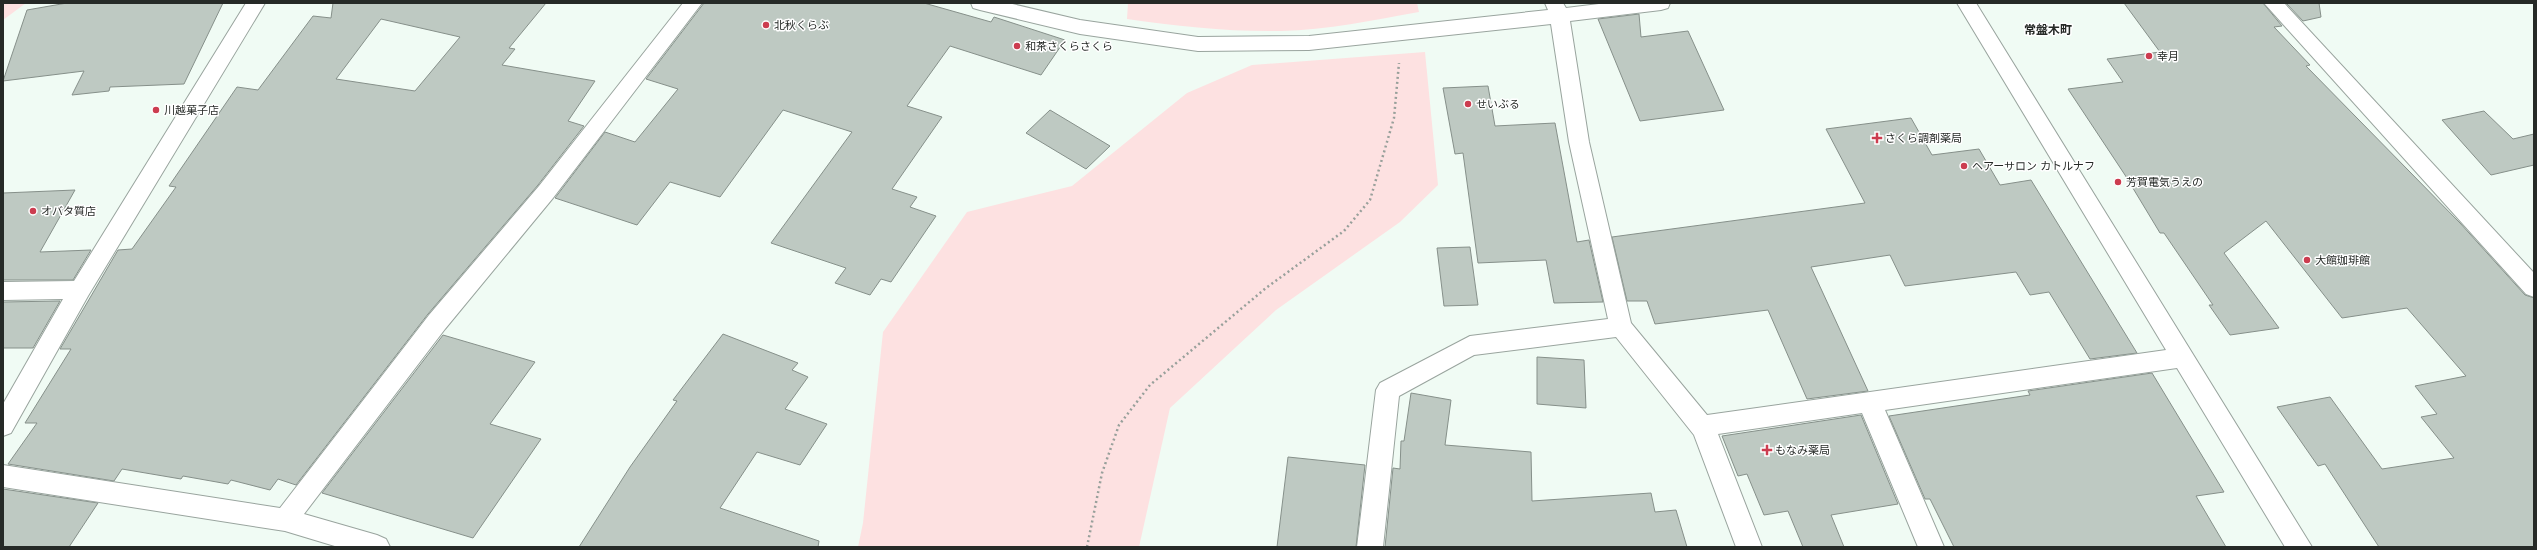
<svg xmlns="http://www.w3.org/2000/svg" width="2537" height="550" font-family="'Roboto Serif','Noto Sans JP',serif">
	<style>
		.green { fill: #fde1e1 }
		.building { fill: #bec9c2; stroke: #86908a; fill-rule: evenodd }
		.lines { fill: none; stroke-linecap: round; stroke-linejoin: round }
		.minor-casing { stroke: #99a49e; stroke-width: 2 }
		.path { stroke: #98a09b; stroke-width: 2.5; stroke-dasharray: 2 3; stroke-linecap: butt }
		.minor { fill: #fff; fill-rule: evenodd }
		.poi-dot { fill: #cc3c4f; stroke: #fff; stroke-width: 1.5 }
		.labels { text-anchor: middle; stroke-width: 3; stroke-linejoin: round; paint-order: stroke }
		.poi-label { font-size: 11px; fill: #262a27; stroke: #fff; text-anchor: start }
		.neighbourhood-label { font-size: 12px; font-weight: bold; fill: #262a27; stroke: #fff }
	</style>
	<rect width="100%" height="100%" fill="#f0fbf4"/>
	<path class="green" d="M3,3H26L3,20Z
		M1128,3H1417L1419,12C1374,20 1327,30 1281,31C1229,32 1178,26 1127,19Z
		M1425,52L1438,185L1400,222L1276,310L1170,408L1139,547H858L863,523L883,332L967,212L1072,186L1187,93L1252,65Z"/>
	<path class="building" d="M67,3H223L184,84L110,87L109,91L72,95L84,71L3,81L27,10Z
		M333,3H546L509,48L515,49L502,65L595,81L568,121L584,126L538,185L428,314L296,485L278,479L270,490L231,480L228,484L183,476L181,479L122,469L114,481L8,464L37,423H25L71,349H60L118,250L132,249L176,187L169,186L237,87L258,90L313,16L331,18ZM381,19L460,37L415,91L336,79Z
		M704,3H924L991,22L994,17L1065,40L1041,75L950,46L907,106L942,117L892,189L917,197L910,207L936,216L891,282L881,279L870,295L835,283L846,268L771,243L852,132L783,110L720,197L670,182L637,225L555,198L605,132L635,142L678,89L646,79Z
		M2124,3H2263L2282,26L2274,27L2310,65L2306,66L2460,223L2525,295L2534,298V547H2379L2325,464L2318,466L2277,407L2330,397L2382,469L2454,458L2421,417L2437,414L2415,386L2466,376L2407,308L2342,318L2266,221L2224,253L2279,328L2230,335L2209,305H2213L2164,233H2160L2125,175L2068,89L2123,82L2107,59L2160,52Z
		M2286,3H2319L2321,17L2303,21Z
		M1639,14L1641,37L1688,31L1724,110L1640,121L1598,19Z
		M1488,86L1495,126L1555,123L1577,242L1589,240L1603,302L1554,303L1546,260L1478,263L1463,153L1455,154L1443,88Z
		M1050,110L1110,146L1086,169L1026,133Z
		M2484,111L2513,139L2534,134V165L2491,175L2442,120Z
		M1911,118L1932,155L1979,149L2000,185L2031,180L2137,353L2090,359L2049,292L2030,295L2016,272L1905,286L1890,255L1811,267L1868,391L1807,399L1768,310L1655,324L1647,301H1627L1612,237L1865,203L1826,129Z
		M75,190L40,252L91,250L73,280H3V193Z
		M1470,247L1478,305L1444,306L1437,248Z
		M3,301V302L60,301L33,348H3Z
		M723,334L798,363L792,370L808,377L785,409L827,424L800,465L757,452L720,508L819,541L818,547H579L630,467L677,401L673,400Z
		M443,335L535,362L490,424L541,439L473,538L322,493Z
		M1537,357L1584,360L1586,408L1537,404Z
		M2152,373L2224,492L2196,496L2226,547H1954L1930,499H1925L1889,416L2030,395L2028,391Z
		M1411,393L1451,400L1445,445L1531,452L1532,501L1651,493L1655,512L1676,510L1687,547H1385L1393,468L1400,469L1401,441H1404Z
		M1861,415L1898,504L1831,515L1844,547H1803L1788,511L1764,515L1747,474L1738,476L1722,436Z
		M1288,457L1365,465L1356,547H1277Z
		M3,489L98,503L69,547H3Z"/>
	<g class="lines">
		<g class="minor-casing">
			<path id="minor" d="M246,3H265L88,296L11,433L3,436V404L63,299L3,300V282L74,281Z
				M683,3H702L553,198L445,329L304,514L377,535L386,539L390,547H338L285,531L3,487V465L280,508L429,315L539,186Z
				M971,3H1008L1080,20L1198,37L1309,36L1548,10L1545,3H1563L1566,8L1607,3H1670L1668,8L1661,10L1570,21L1589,142L1631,323L1707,415L2166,350L1957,3H1976L2312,547H2285L2177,368L1885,410L1944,547H1918L1862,413L1718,434L1762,547H1736L1694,435L1616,337L1474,355L1399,396L1383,547H1357L1376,390L1380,383L1470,336L1608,319L1569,142L1551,24L1309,50L1198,51L1080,34L980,10L973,8Z
				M2264,3H2284L2534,273V297L2526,294Z"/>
		</g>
		<path class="path" d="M1087,547L1102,473L1119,425L1150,385L1266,288L1344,231L1370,200L1394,118L1399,63"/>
		<use href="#minor" class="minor"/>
	</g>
	<g class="poi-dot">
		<circle cx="766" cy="25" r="4"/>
		<circle cx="1017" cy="46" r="4"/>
		<circle cx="2149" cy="56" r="4"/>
		<circle cx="1468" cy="104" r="4"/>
		<circle cx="156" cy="110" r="4"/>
		<path d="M1875 132h4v4h4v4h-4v4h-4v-4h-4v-4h4z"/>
		<circle cx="1964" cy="166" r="4"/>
		<circle cx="2118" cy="182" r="4"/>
		<circle cx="33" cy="211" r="4"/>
		<circle cx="2307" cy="260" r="4"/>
		<path d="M1765 444h4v4h4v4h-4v4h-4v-4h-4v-4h4z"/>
	</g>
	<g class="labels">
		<g class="poi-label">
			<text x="774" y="29">北秋くらぶ</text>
			<text x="1025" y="50">和茶さくらさくら</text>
			<text x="2157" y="60">幸月</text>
			<text x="1476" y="108">せいぶる</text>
			<text x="164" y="114">川越菓子店</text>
			<text x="1885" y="142">さくら調剤薬局</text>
			<text x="1972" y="170">ヘアーサロン カトルナフ</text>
			<text x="2126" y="186">芳賀電気うえの</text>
			<text x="41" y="215">オバタ質店</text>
			<text x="2315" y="264">大館珈琲館</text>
			<text x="1775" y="454">もなみ薬局</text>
		</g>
		<g class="neighbourhood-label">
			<text x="2048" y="34">常盤木町</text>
		</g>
	</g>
	<rect width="2537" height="550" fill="none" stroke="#262a27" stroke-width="8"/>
</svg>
